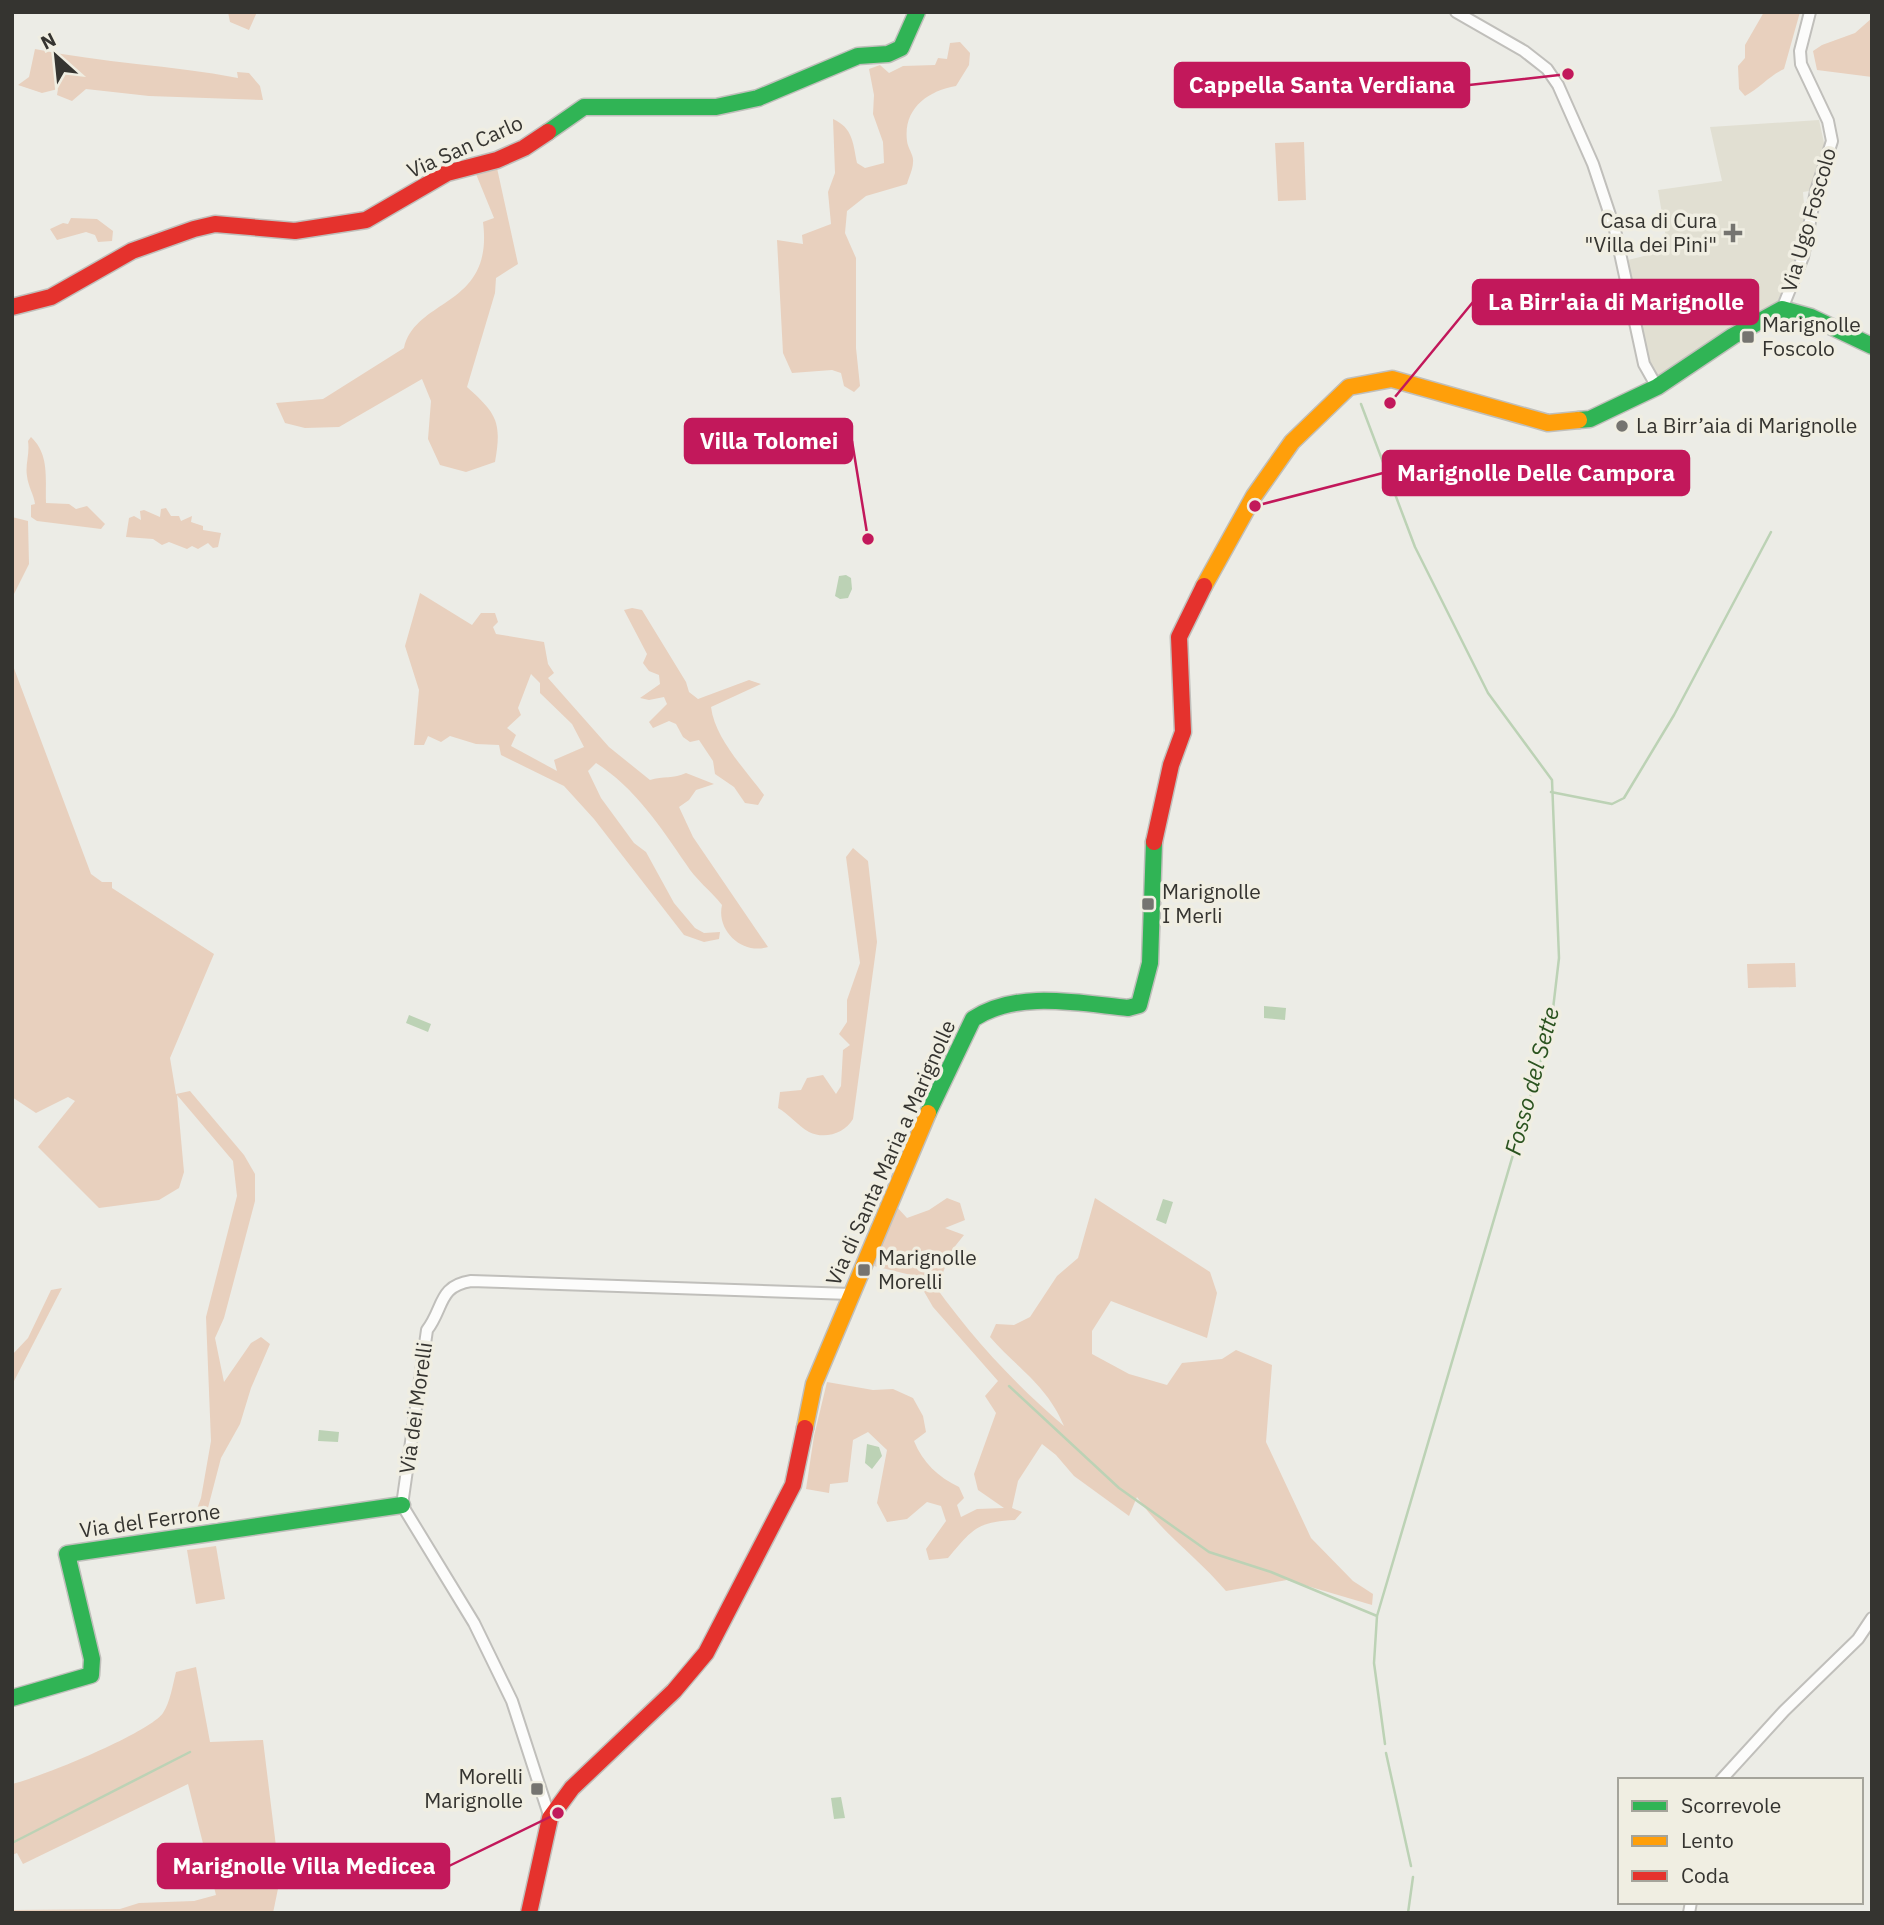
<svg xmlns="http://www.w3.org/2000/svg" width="1884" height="1925" font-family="'IBM Plex Sans',sans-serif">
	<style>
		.built { fill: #e1dfd2 }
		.green { fill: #e8d0be; fill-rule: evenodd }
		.water { fill: #bcd2b5 }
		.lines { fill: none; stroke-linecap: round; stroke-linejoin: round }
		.stream { stroke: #bcd2b5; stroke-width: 2.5 }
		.street-casing { stroke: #c0bfbb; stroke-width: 14 }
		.fast-casing { stroke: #c0bfbb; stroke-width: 19 }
		.slow-casing { stroke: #c0bfbb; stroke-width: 19 }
		.jam-casing { stroke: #c0bfbb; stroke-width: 19 }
		.street { stroke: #fcfcfb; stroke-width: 10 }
		.fast { stroke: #30b455; stroke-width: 16 }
		.slow { stroke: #ff9f0a; stroke-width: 16 }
		.jam { stroke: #e5322d; stroke-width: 16 }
		.poi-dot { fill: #757470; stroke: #f0eee2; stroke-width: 2.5 }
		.labels { text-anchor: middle; stroke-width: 7; stroke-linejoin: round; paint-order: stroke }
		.street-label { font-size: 21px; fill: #353430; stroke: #f0eee2 }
		.poi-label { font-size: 21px; fill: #353430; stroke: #f0eee2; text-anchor: start }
		.water-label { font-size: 23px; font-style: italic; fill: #2a531f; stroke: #f0eee2 }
		.leader { fill: none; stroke: #c2185b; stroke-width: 2.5 }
		.callout-dot { fill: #c2185b; stroke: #f0eee2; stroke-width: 2.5 }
		.callout { fill: #c2185b; stroke: #c2185b; stroke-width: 2.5 }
		.callout-label { font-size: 23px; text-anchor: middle; font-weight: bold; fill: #fff }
	</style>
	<rect width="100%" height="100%" fill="#ecece6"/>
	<path class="built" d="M1819,120L1826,152L1809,191L1803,192L1805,217L1797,256L1775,308L1718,337L1658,376L1650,366L1624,261L1668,250L1658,190L1722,181L1710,127Z"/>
	<path class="green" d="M228,12H257L249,30L230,22Z
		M1764,12H1800L1784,69C1769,76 1760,88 1745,96L1739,89L1738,66L1745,58V45Z
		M1872,18V77L1817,70L1813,51L1822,45L1855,33Z
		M960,42L970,53L969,65L956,86C927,91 903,109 907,141C908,149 914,155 913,162C913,169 909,177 907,184L866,196L847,211L845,233L856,258V348L860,386L854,392L844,386L841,373L832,370L792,373L783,353L777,240L803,244L802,235L831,224L828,192L835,173L833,119C853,128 853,143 857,163L865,168L884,163L883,142L873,114L874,95L869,69L880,65L889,73L903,66L935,65L938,58L947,59L950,43Z
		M35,49C102,63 171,65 238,78L237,72L249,73L260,86L263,100L149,96L86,89L72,101L57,95L58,89L42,93L18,85L29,77Z
		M1304,142L1306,200L1278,201L1275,143Z
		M497,168L518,264L496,278L495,293L467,387C497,414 502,422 495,462L466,472L440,465L428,439L431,401L422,379L339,427L305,428L285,423L276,403L323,399L404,348C416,297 494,308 483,222L494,218L476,174Z
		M71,218L97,219L113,231L112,241L98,242L95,235L86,232L57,240L50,229L63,223L68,224Z
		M31,437C50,455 45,479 46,503L69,504L76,509L87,506L105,524L101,529L37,521L31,517V505L35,504C34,495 28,486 27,476C25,464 30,454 28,441Z
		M166,508L171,516H179L181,521L192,516L191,522L203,526V530L221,533L218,547L213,548L208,543L198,549L192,546L187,549L169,542L162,545L153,539L126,537L129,518L134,516L141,520L140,511L144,510L160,517L161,509Z
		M12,517L28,521L29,564L12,598Z
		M420,593L472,625L481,613H495L498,622L493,627L496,634L544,642L548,664L554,673L548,678L609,747L650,780C663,776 674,779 686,773L714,784L696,790L689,800L679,807L693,837L768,947C743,955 716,931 722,905C711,891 695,879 686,864C660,826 635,788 596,763L588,771L601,798L634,843L646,852L674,903L695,928L704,933L720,932L719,939L704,942L684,935L594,819L564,786L501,755L499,745L476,744L450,736L441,742L428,736L424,745H414L419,690L405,646ZM531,674L540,683V693L572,724L584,747L554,760L557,771L511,746L516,735L507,728L521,715L518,708Z
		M632,608L642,610L686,682L689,692L698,699L749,680L761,684L711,707C715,739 745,769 764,795L758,805L745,803L734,787L715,774L713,761L699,740L690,742L683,737L676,724L669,721L653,728L649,722L667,704L664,697L649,700L640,698L660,684L659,675L649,671L643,663L647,654L624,610Z
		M12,663L91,874L102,882H112V888L214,954L170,1058L176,1094L190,1091L244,1155L255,1174V1201L224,1318L215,1338L224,1382L251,1343L261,1337L270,1344L251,1388L240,1424L221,1458L204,1523L191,1525L201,1498L211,1441L206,1317L237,1196L233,1161L177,1095L184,1172L179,1188L159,1200L99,1208L38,1147L75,1101L68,1097L36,1113L12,1097Z
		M853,848L868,861L877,942L853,1119C845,1133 825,1140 809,1132C798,1126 789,1114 778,1108L780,1092L801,1090L807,1078L823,1075L836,1094L841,1086L843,1050L850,1045L839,1034L847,1022V1000L860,963L846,857Z
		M1795,963L1796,987L1748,988L1747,964Z
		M947,1198L960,1203L965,1220L945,1228L964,1235L952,1250L942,1275L924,1270C964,1329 1010,1380 1064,1426C1047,1385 1018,1369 990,1337L996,1324L1014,1325L1030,1317L1057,1276L1078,1258L1095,1198L1210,1272L1217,1293L1207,1338L1111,1301L1092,1331V1354L1129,1374L1167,1385L1182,1363L1222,1359L1236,1350L1272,1365L1266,1442L1311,1538L1353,1581L1373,1594L1372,1605L1287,1580L1226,1591C1198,1558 1161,1532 1137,1497L1129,1516L1074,1476L1056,1455L1042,1444L1018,1481L1012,1508L1022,1512L1015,1520C976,1522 973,1529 948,1558L929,1560L926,1549L946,1521L941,1506L927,1502L907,1519L887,1522L877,1503L887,1450L868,1432L853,1440L848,1482L830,1484L829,1493L806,1489L814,1436L827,1382L873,1390L893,1389L913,1398L923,1416L926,1432L914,1441C923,1463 938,1477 959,1487L964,1498L957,1505L961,1517L977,1509L1004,1508L978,1490L974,1474L996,1413L985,1396L998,1381L933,1307L915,1276L874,1266L895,1205L907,1218L929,1210Z
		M62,1288L12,1385V1355L28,1338L51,1290Z
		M216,1546L225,1599L196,1604L187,1550Z
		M196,1667L210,1742L263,1740L280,1879L273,1913H12V1910L120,1909L139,1903L194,1901L216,1895L188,1784L23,1864L17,1853L12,1855V1784C39,1778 149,1733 163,1713C170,1703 173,1684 176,1672Z"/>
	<path class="water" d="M846,575L851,578L852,589L848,598L840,599L835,596L839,576Z
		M1264,1006L1286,1008L1285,1020L1264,1018Z
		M409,1015L431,1024L428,1032L406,1023Z
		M1163,1199L1173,1202L1166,1224L1156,1220Z
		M319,1430L339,1432L338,1442L318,1441Z
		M867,1444L879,1447L882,1456L872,1469L865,1463Z
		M841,1797L845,1818L834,1819L831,1798Z"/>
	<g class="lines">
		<path class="stream" d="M1361,404L1415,547L1488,693L1552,780L1559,958L1551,1026L1377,1616L1374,1663L1385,1744
			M1551,792L1612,804L1624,798L1674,715L1771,532
			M1009,1386L1119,1488L1209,1552L1271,1572L1377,1616
			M1386,1753L1411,1866
			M12,1843L190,1752
			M1408,1913L1413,1877"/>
		<g class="street-casing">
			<path id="street" d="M1456,12L1524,51L1547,69L1558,85L1593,164L1615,230L1644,364L1657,387
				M1782,309L1803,257L1816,191L1832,141L1828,121L1801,64L1800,51L1810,12
				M1721,1780L1784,1711L1858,1639L1872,1618
				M550,1818L512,1701L474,1623L402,1505L427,1330C444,1308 438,1286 471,1281L851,1294
				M1689,1913L1691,1902"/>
		</g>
		<g class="fast-casing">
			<path id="fast" d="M548,132L584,107H716L758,98L858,56L888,54L901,48L917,12
				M1579,420L1590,419L1657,387L1733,336L1782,309L1811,317L1872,346
				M928,1113L973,1019C1017,990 1078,1003 1128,1008L1139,1005L1150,963L1154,842
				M12,1698L91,1675L92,1659L67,1554L402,1505"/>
		</g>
		<g class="slow-casing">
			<path id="slow" d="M1204,586L1254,496L1292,442L1349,387L1392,379L1548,423L1579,420
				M805,1428L814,1384L928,1113"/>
		</g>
		<g class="jam-casing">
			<path id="jam" d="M12,307L51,297L132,251L194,229L215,224L295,231L366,220L447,173L497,160L524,148L548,132
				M1154,842L1171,765L1183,732L1179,637L1204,586
				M529,1913L550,1818L572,1788L674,1691L706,1653L793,1485L805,1428"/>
		</g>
		<use href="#street" class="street"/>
		<use href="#fast" class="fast"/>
		<use href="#slow" class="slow"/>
		<use href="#jam" class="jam"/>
	</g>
	<g class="poi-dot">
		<path d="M1729.5 222.5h7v7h7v7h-7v7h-7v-7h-7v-7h7z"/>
		<rect x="1741" y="330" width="14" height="14" rx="3.5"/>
		<circle cx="1622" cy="426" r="7"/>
		<rect x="1141" y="897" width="14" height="14" rx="3.5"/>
		<rect x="857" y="1263" width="14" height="14" rx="3.5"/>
		<rect x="530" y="1782" width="14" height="14" rx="3.5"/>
	</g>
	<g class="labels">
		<g class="street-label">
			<text transform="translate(465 147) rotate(-24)" y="7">Via San Carlo</text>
			<text transform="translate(1809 220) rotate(-74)" y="7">Via Ugo Foscolo</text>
			<text transform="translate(891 1153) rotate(-66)" y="7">Via di Santa Maria a Marignolle</text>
			<text transform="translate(416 1408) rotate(-82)" y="7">Via dei Morelli</text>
			<text transform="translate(150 1521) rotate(-8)" y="7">Via del Ferrone</text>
		</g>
		<g class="poi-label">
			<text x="1717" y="228" text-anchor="end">Casa di Cura<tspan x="1717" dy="24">"Villa dei Pini"</tspan></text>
			<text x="1762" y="332">Marignolle<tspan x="1762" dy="24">Foscolo</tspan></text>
			<text x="1636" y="433">La Birr’aia di Marignolle</text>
			<text x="1162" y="899">Marignolle<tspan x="1162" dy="24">I Merli</tspan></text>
			<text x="878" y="1265">Marignolle<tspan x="878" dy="24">Morelli</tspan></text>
			<text x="523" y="1784" text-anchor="end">Morelli<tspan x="523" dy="24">Marignolle</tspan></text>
		</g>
		<g class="water-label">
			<text transform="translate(1532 1081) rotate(-75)" y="8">Fosso del Sette</text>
		</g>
	</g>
	<path class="leader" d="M1568 74L1469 85M1390 403L1473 302M868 539L852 441M1255 506L1383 473M558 1813L449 1866"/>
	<g class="callout-dot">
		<circle cx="1568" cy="74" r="7"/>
		<circle cx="1390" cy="403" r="7"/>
		<circle cx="868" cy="539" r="7"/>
		<circle cx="1255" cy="506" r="7"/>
		<circle cx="558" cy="1813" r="7"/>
	</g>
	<g class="callout">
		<rect x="1175" y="63" width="294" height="44" rx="7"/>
		<rect x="1473" y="280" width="285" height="44" rx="7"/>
		<rect x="685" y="419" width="167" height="44" rx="7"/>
		<rect x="1383" y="451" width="306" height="44" rx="7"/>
		<rect x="158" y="1844" width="291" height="44" rx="7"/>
	</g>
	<g class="callout-label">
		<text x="1322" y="93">Cappella Santa Verdiana</text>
		<text x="1616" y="310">La Birr'aia di Marignolle</text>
		<text x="769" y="449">Villa Tolomei</text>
		<text x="1536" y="481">Marignolle Delle Campora</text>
		<text x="304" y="1874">Marignolle Villa Medicea</text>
	</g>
	<rect width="1884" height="1925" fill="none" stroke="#353430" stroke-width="28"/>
	<rect x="1618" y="1778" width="245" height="126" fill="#f0eee2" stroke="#a5a49b" stroke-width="2"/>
	<rect x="1632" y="1801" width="35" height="10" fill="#30b455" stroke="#a5a49b" stroke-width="2"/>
	<text x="1681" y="1813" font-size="21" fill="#353430">Scorrevole</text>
	<rect x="1632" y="1836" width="35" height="10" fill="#ff9f0a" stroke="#a5a49b" stroke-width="2"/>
	<text x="1681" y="1848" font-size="21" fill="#353430">Lento</text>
	<rect x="1632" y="1871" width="35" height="10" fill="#e5322d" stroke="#a5a49b" stroke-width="2"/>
	<text x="1681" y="1883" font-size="21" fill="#353430">Coda</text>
	<g transform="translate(56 56) rotate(333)" stroke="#f0eee2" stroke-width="5" paint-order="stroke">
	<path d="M0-5L12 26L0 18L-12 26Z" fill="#353430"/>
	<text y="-10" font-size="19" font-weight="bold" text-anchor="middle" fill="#353430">N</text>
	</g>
</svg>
